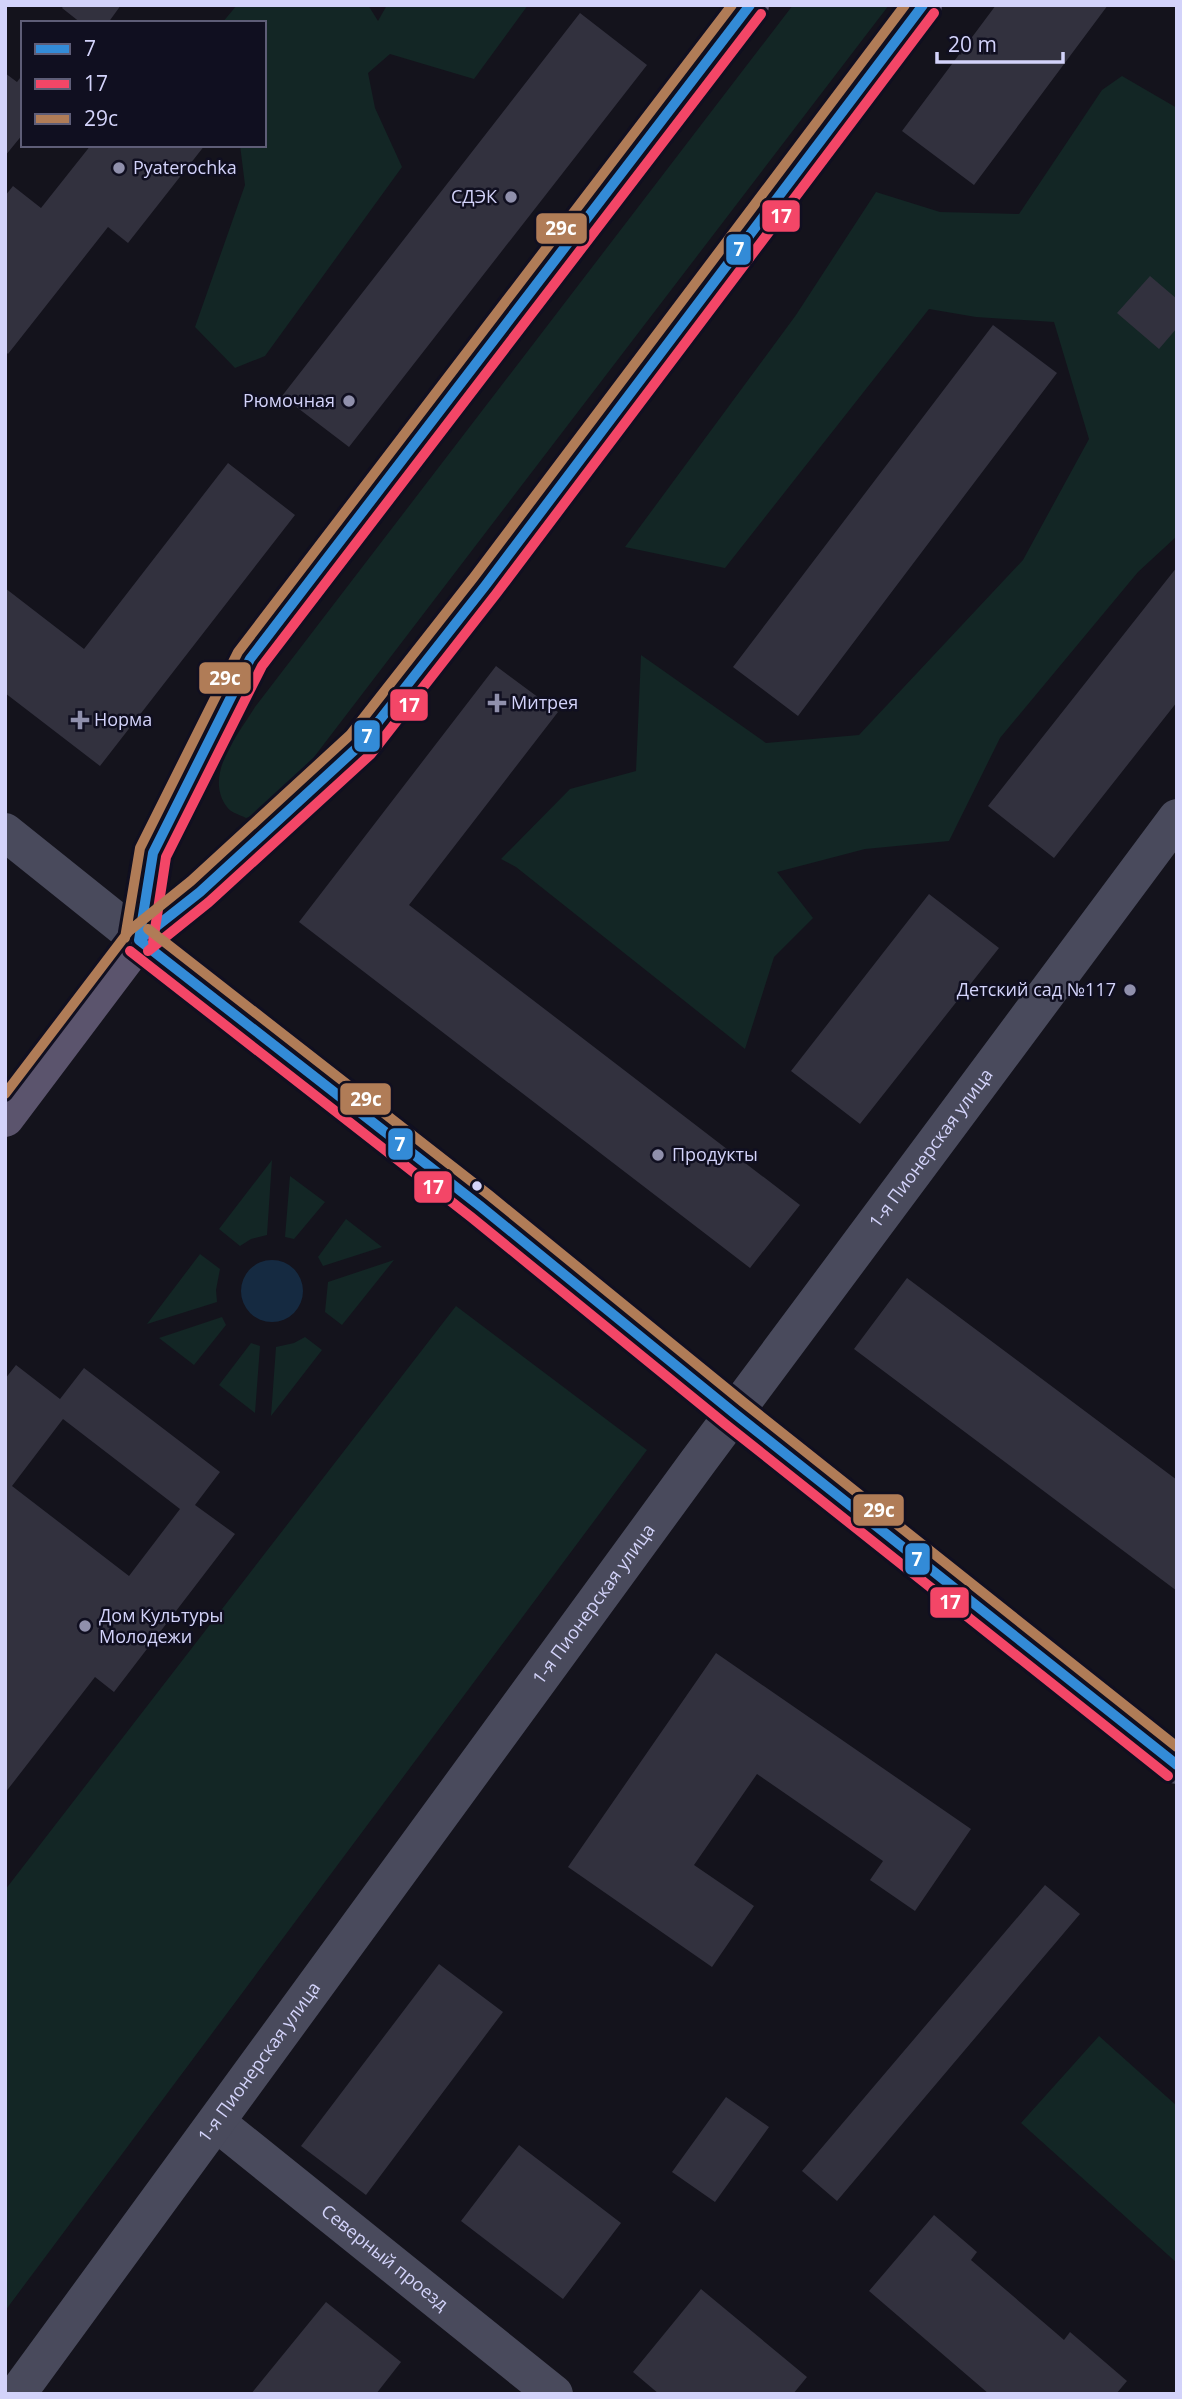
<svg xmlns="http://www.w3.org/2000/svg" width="1182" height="2399" font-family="'Open Sans',sans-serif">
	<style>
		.green { fill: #132625 }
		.water { fill: #152a41 }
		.building { fill: #32313e; fill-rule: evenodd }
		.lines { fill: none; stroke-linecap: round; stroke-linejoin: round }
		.minor { stroke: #494a5c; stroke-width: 38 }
		.tertiary { stroke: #494a5c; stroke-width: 38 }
		.primary { stroke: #5b546d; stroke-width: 38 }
		.bus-1-casing { stroke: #100f20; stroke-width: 16 }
		.bus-2-casing { stroke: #100f20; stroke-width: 16 }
		.bus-3-casing { stroke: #100f20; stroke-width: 16 }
		.bus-1 { stroke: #338bd7; stroke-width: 10 }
		.bus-2 { stroke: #f34667; stroke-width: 10 }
		.bus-3 { stroke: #b07c57; stroke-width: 10 }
		.poi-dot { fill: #9090ac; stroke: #100f20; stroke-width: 2.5 }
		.bus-dot { fill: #d3d3fa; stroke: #100f20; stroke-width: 2.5 }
		.labels { text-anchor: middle; stroke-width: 5; stroke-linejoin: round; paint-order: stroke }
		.poi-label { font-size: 18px; fill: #d3d3fa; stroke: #100f20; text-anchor: start }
		.street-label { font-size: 18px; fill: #d3d3fa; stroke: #100f20 }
		.line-badge { stroke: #100f20; stroke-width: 2.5 }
		.badge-label { font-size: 19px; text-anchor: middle; font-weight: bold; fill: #fff }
	</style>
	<rect width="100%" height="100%" fill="#14131c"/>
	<path class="green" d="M237,5H368L378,21L387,5H528L474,79L390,54L368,73L375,108L402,167L265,356L235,368L195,327L245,185L240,145H264V23H222Z
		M793,5H889L311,761L268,811L246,818C240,815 230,812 227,807C203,775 238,735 255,707Z
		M1122,76L1177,108V536L1138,572L1000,738L949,841L865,849L777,872L813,918L774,957L745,1049L516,867L501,859L570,789L636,771L641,655L766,743L859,735L1023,560L1089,439L1054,322L976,317L929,309L725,568L625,547L796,315L876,192L940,212L1019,214L1102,90Z
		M272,1160L267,1235L251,1239L240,1246L219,1229Z
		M290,1176L325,1202L294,1239L285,1237Z
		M346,1219L382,1247L323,1266L318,1257Z
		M200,1254L220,1269L216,1290L217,1302L147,1324Z
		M394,1260L342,1325L325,1312L328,1282Z
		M456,1306L647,1450L5,2311V1890Z
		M222,1317L226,1325L194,1365L159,1338Z
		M305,1337L322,1350L271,1416L276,1347L294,1343Z
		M251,1343L260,1346L255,1413L219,1385Z
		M1099,2036L1177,2106V2263L1021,2123Z"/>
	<path class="water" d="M241 1291a31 31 0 1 1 62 0a31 31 0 1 1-62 0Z"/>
	<path class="building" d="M64,5H121L108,23H81L62,8Z
		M996,5H1108L974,185L902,131Z
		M580,13L647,65L349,447L282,396Z
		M5,73L17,82L23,74V134L5,156Z
		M91,145H205L128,243L108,227L8,354L5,351V196L13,186L41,208Z
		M1150,276L1177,299V328L1159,349L1117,313Z
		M993,325L1057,373L798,716L733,667Z
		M228,463L295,515L100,766L5,693V588L84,649Z
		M1177,567V702L1054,858L988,806Z
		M496,666L558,712L409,905L800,1205L750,1268L299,922Z
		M929,894L999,948L860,1124L791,1071Z
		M907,1278L1177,1480V1591L854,1349Z
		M16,1365L60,1399L84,1368L220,1472L195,1505L235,1534L114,1692L95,1677L5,1793V1379ZM63,1419L180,1509L129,1576L12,1486Z
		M716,1653L971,1829L915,1911L870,1880L883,1861L757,1774L694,1865L754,1906L712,1967L568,1867Z
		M1045,1885L1080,1914L837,2201L802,2171Z
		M439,1964L503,2012L366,2195L301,2146Z
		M726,2097L769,2127L715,2202L672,2172Z
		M519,2145L621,2223L563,2299L461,2221Z
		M934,2215L977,2252L971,2260L1056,2333L1064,2340L1070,2332L1127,2381L1116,2394H989L869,2291Z
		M701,2289L807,2377L793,2394H659L633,2372Z
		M326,2302L401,2362L376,2394L364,2392L362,2394H251Z"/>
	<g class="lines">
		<g class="minor">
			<path id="s1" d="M217,2123L554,2394"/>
			<path id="s2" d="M17,2394L697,1463L1177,818"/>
		</g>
		<path class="tertiary" d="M5,832L221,1005L480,1206L734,1413L1177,1765"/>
		<path class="primary" d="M139,940L153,853L250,659L750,5
			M5,1118L139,940L200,892L360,745L485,586L923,5"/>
		<g class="bus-1-casing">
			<path id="bus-1" d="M139,940L480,1206L734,1413L1177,1765
				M139,940L200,892L360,745L485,586L923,5
				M139,940L153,853L250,659L750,5"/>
		</g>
		<g class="bus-2-casing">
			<path id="bus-2" d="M153,942L166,857L262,666L761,14
				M130,951L471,1217L725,1424L1168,1776
				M148,951L209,902L371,754L496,594L934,13"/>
		</g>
		<g class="bus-3-casing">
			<path id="bus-3" d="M148,929L489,1195L743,1402L1177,1747
				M125,938L140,848L238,652L732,5
				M5,1094L129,931L191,881L350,735L474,577L905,5"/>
		</g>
		<use href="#bus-1" class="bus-1"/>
		<use href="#bus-2" class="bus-2"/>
		<use href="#bus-3" class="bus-3"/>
	</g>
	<g class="poi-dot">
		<circle cx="119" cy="168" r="7"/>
		<circle cx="511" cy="197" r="7"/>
		<circle cx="349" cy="401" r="7"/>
		<path d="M493.5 692.5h7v7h7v7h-7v7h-7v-7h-7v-7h7z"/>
		<path d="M76.5 709.5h7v7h7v7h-7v7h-7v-7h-7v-7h7z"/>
		<circle cx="1130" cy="990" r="7"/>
		<circle cx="658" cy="1155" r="7"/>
		<circle cx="85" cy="1626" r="7"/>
	</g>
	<circle class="bus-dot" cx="477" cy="1186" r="6"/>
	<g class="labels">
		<g class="poi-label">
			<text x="133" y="174">Pyaterochka</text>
			<text x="497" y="203" text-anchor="end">СДЭК</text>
			<text x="335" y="407" text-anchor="end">Рюмочная</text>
			<text x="511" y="709">Митрея</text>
			<text x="94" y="726">Норма</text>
			<text x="1116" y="996" text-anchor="end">Детский сад №117</text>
			<text x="672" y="1161">Продукты</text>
			<text x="99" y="1622">Дом Культуры<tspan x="99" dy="21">Молодежи</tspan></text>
		</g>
		<g class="street-label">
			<text dy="6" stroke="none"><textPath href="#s2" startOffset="1545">1-я Пионерская улица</textPath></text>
			<text dy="6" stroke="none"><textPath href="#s2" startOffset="978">1-я Пионерская улица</textPath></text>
			<text dy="6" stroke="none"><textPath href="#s2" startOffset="411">1-я Пионерская улица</textPath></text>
			<text dy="6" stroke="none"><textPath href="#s1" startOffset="215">Северный проезд</textPath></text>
		</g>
	</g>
	<g class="line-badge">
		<rect x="761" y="199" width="40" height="34" rx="7" fill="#f34667"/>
		<rect x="535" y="212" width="53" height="33" rx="7" fill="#b07c57"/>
		<rect x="725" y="233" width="27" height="33" rx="7" fill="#338bd7"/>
		<rect x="198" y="661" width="54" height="34" rx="7" fill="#b07c57"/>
		<rect x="389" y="688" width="40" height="34" rx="7" fill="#f34667"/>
		<rect x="353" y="719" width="28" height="34" rx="7" fill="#338bd7"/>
		<rect x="339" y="1082" width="53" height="34" rx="7" fill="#b07c57"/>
		<rect x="387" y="1127" width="27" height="34" rx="7" fill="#338bd7"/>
		<rect x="413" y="1170" width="40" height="34" rx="7" fill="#f34667"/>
		<rect x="852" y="1493" width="53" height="34" rx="7" fill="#b07c57"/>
		<rect x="904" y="1542" width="27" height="34" rx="7" fill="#338bd7"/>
		<rect x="929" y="1586" width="41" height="33" rx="7" fill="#f34667"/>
	</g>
	<g class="badge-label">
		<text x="781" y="223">17</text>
		<text x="561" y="235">29с</text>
		<text x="739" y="256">7</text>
		<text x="225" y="685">29с</text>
		<text x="409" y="712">17</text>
		<text x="367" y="743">7</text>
		<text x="366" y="1106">29с</text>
		<text x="400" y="1151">7</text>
		<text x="433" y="1194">17</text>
		<text x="879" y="1517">29с</text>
		<text x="917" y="1566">7</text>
		<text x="950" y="1609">17</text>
	</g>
	<rect width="1182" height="2399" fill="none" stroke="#d3d3fa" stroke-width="14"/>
	<rect x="21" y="21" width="245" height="126" fill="#100f20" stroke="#5e5d77" stroke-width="2"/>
	<rect x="35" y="44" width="35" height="10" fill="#338bd7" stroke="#5e5d77" stroke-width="2"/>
	<text x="84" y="56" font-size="21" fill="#d3d3fa">7</text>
	<rect x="35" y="79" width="35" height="10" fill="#f34667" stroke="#5e5d77" stroke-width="2"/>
	<text x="84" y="91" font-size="21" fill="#d3d3fa">17</text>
	<rect x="35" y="114" width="35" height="10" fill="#b07c57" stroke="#5e5d77" stroke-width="2"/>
	<text x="84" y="126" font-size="21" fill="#d3d3fa">29с</text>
	<path d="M937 52v10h126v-10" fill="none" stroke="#d3d3fa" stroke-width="3.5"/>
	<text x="948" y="52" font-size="21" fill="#d3d3fa" stroke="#100f20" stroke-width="5" paint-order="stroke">20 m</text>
</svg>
